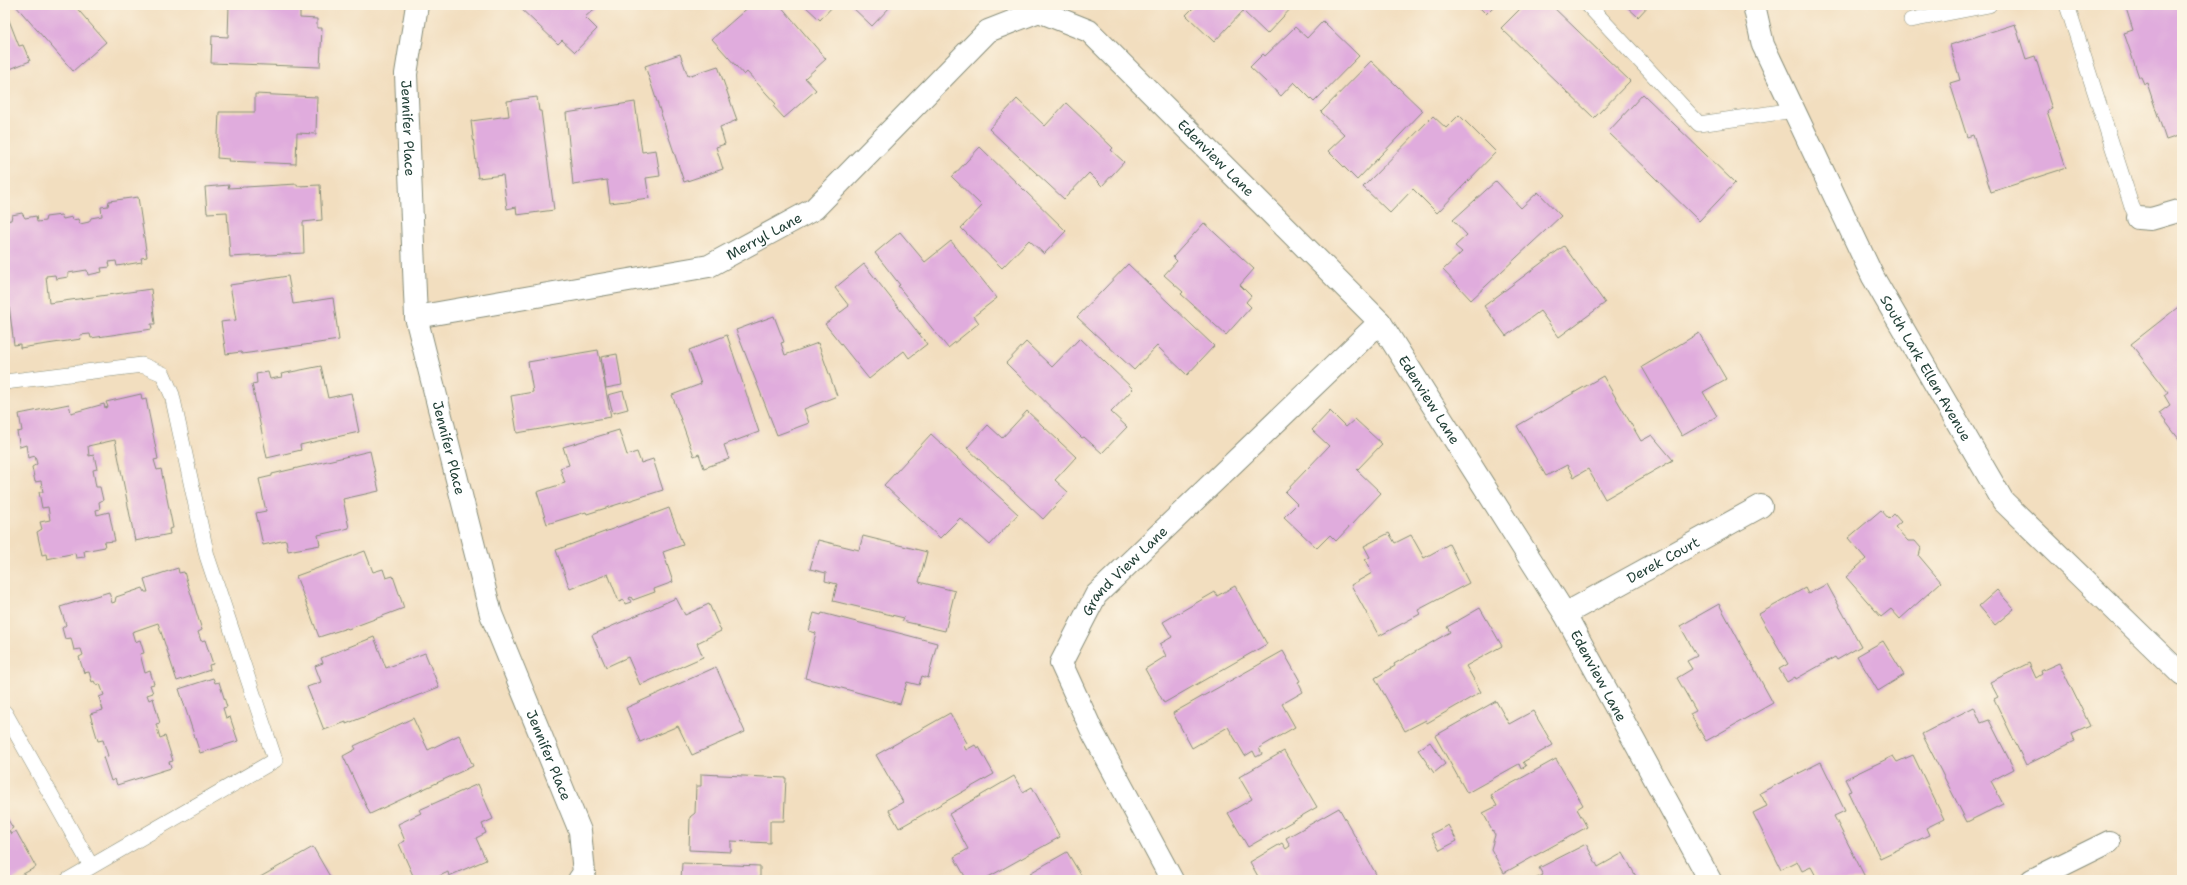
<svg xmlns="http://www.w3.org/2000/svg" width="2187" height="885" font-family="'Shantell Sans',sans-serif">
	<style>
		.building { fill: #e0acdd }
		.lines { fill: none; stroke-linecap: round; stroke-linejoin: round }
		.service-casing { stroke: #888e7a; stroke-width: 16 }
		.minor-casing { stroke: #888e7a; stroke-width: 24 }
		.tertiary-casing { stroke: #888e7a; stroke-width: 24 }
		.service { stroke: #fff; stroke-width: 15 }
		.minor { stroke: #fff; stroke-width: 22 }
		.tertiary { stroke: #fff; stroke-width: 22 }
		.labels { text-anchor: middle; stroke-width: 3; stroke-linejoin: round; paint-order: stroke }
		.street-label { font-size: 14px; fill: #1f3d34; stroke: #fcf5e5 }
	</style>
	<rect width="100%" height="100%" fill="#fcf5e5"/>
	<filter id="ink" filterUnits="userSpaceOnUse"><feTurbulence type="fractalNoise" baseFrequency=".025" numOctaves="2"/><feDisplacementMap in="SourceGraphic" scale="8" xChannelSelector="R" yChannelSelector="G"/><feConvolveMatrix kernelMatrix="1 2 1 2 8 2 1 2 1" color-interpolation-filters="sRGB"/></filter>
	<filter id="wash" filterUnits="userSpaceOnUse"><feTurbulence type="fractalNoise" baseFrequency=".012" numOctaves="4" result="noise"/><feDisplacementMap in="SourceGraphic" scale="16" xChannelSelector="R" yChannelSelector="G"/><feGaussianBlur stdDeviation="0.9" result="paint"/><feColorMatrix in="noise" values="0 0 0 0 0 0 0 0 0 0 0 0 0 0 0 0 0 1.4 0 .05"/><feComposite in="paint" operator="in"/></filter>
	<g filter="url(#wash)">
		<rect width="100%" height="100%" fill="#f2debf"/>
		<g id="blocks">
			<path class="building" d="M15,5H74L106,42L73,71Z
				M229,5H300V18L317,19V28H322L320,67L211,63L212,36L228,37Z
				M517,5H599L585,17L597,29L575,52L562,40L558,44Z
				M751,5H780L826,59L805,78L816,90L784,118L773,106L776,104L747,72L744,75L712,39Z
				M804,5H834L820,20Z
				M850,5H892L872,26Z
				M1196,5H1294L1267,34L1243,11L1214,42L1186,15Z
				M1477,5H1495L1486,14Z
				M1524,5H1551L1630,81L1594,118L1501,28Z
				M1625,5H1649L1638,17Z
				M2125,5H2182V138L2179,139L2178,136L2166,140L2147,83L2144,84L2141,77H2139L2124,33L2133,30Z
				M5,10L19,46L23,45L30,61L5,71Z
				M1323,21L1359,56L1314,102L1294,82L1281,96L1250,67L1263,54L1265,56L1295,27L1307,38Z
				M2015,24L2026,59L2035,56L2052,109L2047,111L2066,168L1991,192L1973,135L1967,137L1950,83L1960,80L1950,45Z
				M680,54L688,76L718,66L737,120L720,127L725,144L716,147L723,169L684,182L645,66Z
				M1371,61L1423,111L1357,180L1328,151L1345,135L1321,112Z
				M255,94L317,97L316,134L297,133L296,164L228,161L229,159L217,158L219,112H255Z
				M1643,94L1735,183L1699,221L1608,132Z
				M537,97L539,111H541L554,210L517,215L516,207L507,209L503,175L478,178L471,121L509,116L507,101Z
				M1017,99L1045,126L1066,103L1113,148L1111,150L1124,162L1102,186L1089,173L1064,199L989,129Z
				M635,102L642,152L656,150L660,176L646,178L649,198L610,203L607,180L573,185L566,113Z
				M1459,115L1496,152L1437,213L1413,189L1390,213L1363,187L1433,116L1446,128Z
				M980,147L1066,231L1044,254L1029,240L1002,268L961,228L982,206L952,177Z
				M1496,181L1521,208L1538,192L1561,216L1471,300L1443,270L1462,252L1455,246L1467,235L1453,220Z
				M297,184V186L320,185L322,220L303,222L304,253L230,257L227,212L207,213L205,187L229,185L228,188Z
				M138,197L147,257L141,258L142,262L117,266L116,261L109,262L110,267L101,268L102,272L88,275L87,270L68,273V277L56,279L55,275L46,276L49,303L151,289L155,324H151L152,329L91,338L90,334L80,335L81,339L20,348V344L14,345L5,274V221L11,220L12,215L22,213L25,218L36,216L37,222L45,221L46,217L61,215L63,219L72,217L73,220L78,219L80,224L89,222L91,218L102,216L101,207L108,206L109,201Z
				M1204,223L1254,269L1240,285L1251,296L1246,302L1251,307L1226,335L1181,294L1183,292L1164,275L1177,261L1173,257Z
				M900,232L925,262L951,241L997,298L974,316L979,323L948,348L898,286L900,285L875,253Z
				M1564,246L1605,303L1559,337L1540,311L1506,336L1484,306Z
				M864,264L927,344L909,358L904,351L869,379L825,324L849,306L835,288Z
				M1128,264L1214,346L1187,375L1157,346L1134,370L1077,317Z
				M288,276L293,304L333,298L339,340L242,354L241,352L226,354L221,322L236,320L230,285Z
				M2182,304V443L2159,413L2170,405L2164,395L2168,392L2131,344Z
				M774,316L784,342L781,343L785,355L818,343L837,396L804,409L809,423L777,435L736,330Z
				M1699,333L1726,379L1703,392L1717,416L1682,436L1642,367Z
				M727,335L759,432L724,445L729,459L704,468L699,454L694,456L672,395L701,384L689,350Z
				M1080,338L1133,389L1111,412L1127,427L1102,453L1084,437L1082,438L1006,363L1026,342L1052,367Z
				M598,350L611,417L517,433L511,396L533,392L528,362Z
				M617,354L622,385L606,388L601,357Z
				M321,366L328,398L351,393L359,432L300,445L301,450L267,458L252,384L257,383L256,374L268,372L270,379L282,377L281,374Z
				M1603,376L1641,441L1652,435L1673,460L1605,499L1588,469L1574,477L1567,465L1546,476L1517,426Z
				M623,391L628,409L613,413L608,395Z
				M141,394L142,400L146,399L158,459L154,460L157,470L161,469L173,528L169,529L170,534L135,541L115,440L88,446L89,456L94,455L97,469L93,470L96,487H100L103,500L99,502L100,509L96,510L97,515L109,512L115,541L104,542L105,547L84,551L85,557L76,558L75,553L47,559L46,554L42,555L37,532L42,529L40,522L50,520L48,507L42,508L39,492H43L41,481L35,482L32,467L37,464L35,456L28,458L26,445L20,447L17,432L22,431L19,414L69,404L71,413L104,404L105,408L108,407L106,402Z
				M1027,411L1076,457L1055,480L1068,492L1043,519L967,448L988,425L1002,438Z
				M1330,411L1346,427L1355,419L1382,444L1357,470L1381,493L1336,541L1330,535L1317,548L1284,517L1297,504L1285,492L1329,446L1312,430Z
				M619,430L627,455L637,452L641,463L653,459L663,490L587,514L586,512L547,524L537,492L565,483L560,468L569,465L563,447Z
				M931,434L1018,514L990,545L960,518L940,538L884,485Z
				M370,451L379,491L343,499L349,528L318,535L320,545L288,551L286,540L263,545L256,513L266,511L259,479L272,476V474Z
				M669,508L683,545L663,552L673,582L654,589L655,592L633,600L631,597L629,598L631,602L625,604L624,600L619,602L608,574L570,589L556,550Z
				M1881,510L1889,519L1894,514L1901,522L1895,527L1908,541H1915L1921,548L1919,556L1941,582L1900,619L1891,609L1881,617L1846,577L1866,559L1848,538Z
				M1389,533L1395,543L1411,535L1424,558L1449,544L1469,583L1418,610L1420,614L1379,636L1351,585L1372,573L1365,560L1370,557L1364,546Z
				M863,536L927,552L919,582L955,591L945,631L902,621L904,618L833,601L837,584L825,581L826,573L810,569L818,540L859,550Z
				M365,551L373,572L383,569L386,578L393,576L404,608L348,629L347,628L319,637L296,576Z
				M178,568L179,573L184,572L202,630L198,632L201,641L205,640L213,664L209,665L210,670L177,681L158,623L132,632L135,642L140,640L144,653L140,654L145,673L150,671L154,684L150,685L153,693L147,695L149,700L153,698L160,723L156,724L160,738L165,736L173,761L169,762L171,768L117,785L115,779L111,781L103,757L108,756L103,740L98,741L90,714L103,710L99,697L104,695L100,684L96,685L94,681L92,682L89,672L84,673L79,657L83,655L81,649L74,650L71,638L65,639L62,628L66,625L60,607L109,592L112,603L115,602L116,597L143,588L145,592H148L144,579Z
				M1827,584L1861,646L1837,660L1835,657L1796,679L1795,677L1787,682L1779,669L1788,664L1759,614L1805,588L1808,594Z
				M1235,586L1267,644L1164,703L1145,669L1166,656L1160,644L1172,637L1163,622L1215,592L1217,596Z
				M1997,590L2014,609L1995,625L1979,606Z
				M676,598L685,615L709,604L721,631L697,643L703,657L640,685L628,657L606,667L592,635Z
				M1719,604L1773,703L1706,741L1690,714L1696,711L1677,678L1692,669L1687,661L1697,656L1680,626Z
				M1480,608L1502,646L1466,666L1481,692L1427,723L1426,720L1405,731L1375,678L1395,666L1394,664L1450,632L1447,627Z
				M814,613L821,615L822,613L937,643L928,678L922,676L919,685L907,682L900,704L805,678L816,633L809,631Z
				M374,637L386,668L425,653L439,687L346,724V722L324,730L307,687L321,682L315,666L323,663L321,658Z
				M1883,641L1904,675L1878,691L1857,656Z
				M1283,651L1300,681L1298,682L1303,692L1282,704L1295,727L1259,748L1262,754L1256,757L1253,751L1245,756L1228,727L1192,748L1173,713Z
				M2029,663L2036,678L2042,674L2041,671L2059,663L2090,726L2072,734L2075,741L2026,765L1994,699L1998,697L1990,682Z
				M716,667L745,732L692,755L678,726L640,742L626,708Z
				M213,678L215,683L219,682L227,707L223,708L226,718L230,717L238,741L200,753L179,689Z
				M1496,701L1509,724L1533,711L1553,745L1523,762L1526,766L1521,769L1519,764L1467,793L1435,736Z
				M1974,707L1981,723L1989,720L2014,769L1991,781L2003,804L1967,822L1922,734Z
				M950,713L967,743L964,746L966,750L975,745L977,748L979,747L994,774L899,828L889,810L903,802L876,755Z
				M413,718L428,750L459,735L473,766L370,814L343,756L356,749L354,746Z
				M1430,742L1445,764L1434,773L1418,750Z
				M1284,751L1317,807L1248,847L1228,813L1252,799L1239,777Z
				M1913,755L1944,819L1926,828L1929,835L1880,858L1848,792L1851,791L1845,779L1893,756L1897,762Z
				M1556,759L1583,805L1577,809L1587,827L1504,873L1491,849L1495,835L1483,813L1497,806L1491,795Z
				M1821,762L1845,811L1834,816L1865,877L1859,880H1818L1811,867L1802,871L1797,861L1781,869L1753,813L1767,806L1760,793Z
				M701,774L786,778L784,821H770V843L731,841V852L689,850L690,817L695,813L696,786H701Z
				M1014,776L1023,792L1032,787L1060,837L983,880H967L954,857L968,849L949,814Z
				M478,784L493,819L482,824L486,833L476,838L486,860L449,876L448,872L431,880H415L399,844L405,841L398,824L421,813L419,810Z
				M1339,808L1377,876L1369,880H1260L1250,862L1282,843L1286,849L1290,846L1286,838Z
				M5,815L13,828L9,831L11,834L16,831L36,867L12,880H5Z
				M1448,825L1457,841L1440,850L1431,834Z
				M1586,844L1598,867L1623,853L1638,880H1533L1543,875L1539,868Z
				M313,847L332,880H255Z
				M1067,852L1084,880H1030L1033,878L1030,873Z
				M682,863L760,866V878L778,880H681Z"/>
		</g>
	</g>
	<g filter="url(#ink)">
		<use href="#blocks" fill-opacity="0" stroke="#888e7a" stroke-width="1"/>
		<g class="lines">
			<g class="service-casing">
				<path id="service" d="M1588,5L1699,124L1794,110
					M2067,5L2132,207L2138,218
					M1911,20L1989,5
					M5,382L142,365L163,374L172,395L207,556L275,760L68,880
					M5,713L91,866"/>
			</g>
			<g class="minor-casing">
				<g id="minor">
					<path id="s1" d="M417,5L406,74L416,317L491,614L580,831L584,873L579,880"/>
					<path d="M2138,218L2151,219L2182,210"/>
					<path id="s2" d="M416,317L709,266L814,209L988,31L1039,11L1089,31L1380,322L1565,614L1710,880"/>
					<path id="s3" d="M1565,614L1761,506"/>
					<path id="s4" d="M1172,880L1093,733L1061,663L1096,595L1380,322"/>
					<path d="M2032,880L2109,842"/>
				</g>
			</g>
			<g class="tertiary-casing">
				<g id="tertiary">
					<path id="s5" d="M1754,5L1763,45L1873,277L2003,501L2182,675"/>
				</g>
			</g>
			<use href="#service" class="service"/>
			<use href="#minor" class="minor"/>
			<use href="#tertiary" class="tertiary"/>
		</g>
	</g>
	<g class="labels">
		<g class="street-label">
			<text dy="5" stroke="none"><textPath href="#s1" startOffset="124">Jennifer Place</textPath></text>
			<text dy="5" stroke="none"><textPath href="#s2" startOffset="954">Edenview Lane</textPath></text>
			<text dy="5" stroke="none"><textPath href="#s2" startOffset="360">Merryl Lane</textPath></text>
			<text dy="5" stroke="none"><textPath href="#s5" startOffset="403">South Lark Ellen Avenue</textPath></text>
			<text dy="5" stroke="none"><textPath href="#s2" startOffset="1278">Edenview Lane</textPath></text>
			<text dy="5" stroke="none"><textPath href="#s1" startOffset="448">Jennifer Place</textPath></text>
			<text dy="5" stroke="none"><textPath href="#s3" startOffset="112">Derek Court</textPath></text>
			<text dy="5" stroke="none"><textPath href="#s4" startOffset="357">Grand View Lane</textPath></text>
			<text dy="5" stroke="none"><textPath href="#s2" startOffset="1602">Edenview Lane</textPath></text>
			<text dy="5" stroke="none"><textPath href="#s1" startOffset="772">Jennifer Place</textPath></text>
		</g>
	</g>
	<rect width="2187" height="885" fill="none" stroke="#fcf5e5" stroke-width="20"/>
</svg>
